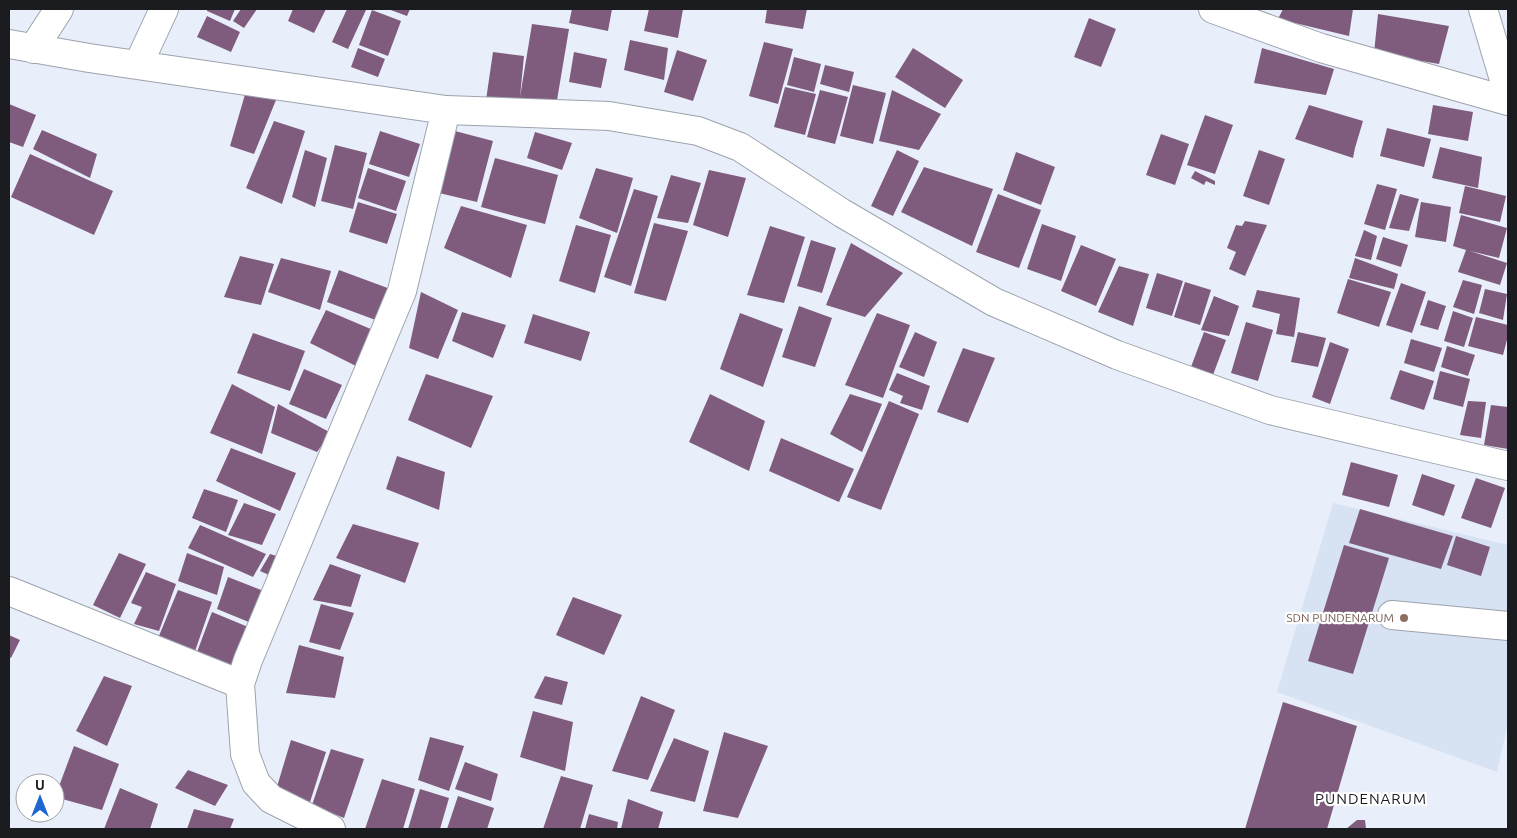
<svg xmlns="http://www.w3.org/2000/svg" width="1517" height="838" font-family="Ubuntu,sans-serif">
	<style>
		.built { fill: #d7e2f3 }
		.building { fill: #7f5c7e }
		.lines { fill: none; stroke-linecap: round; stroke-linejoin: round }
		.minor-casing { stroke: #9da3ad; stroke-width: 30 }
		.major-casing { stroke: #9da3ad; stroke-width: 30 }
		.minor { stroke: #fff; stroke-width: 28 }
		.major { stroke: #fff; stroke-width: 28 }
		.education-dot { fill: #8d6e63; stroke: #fff; stroke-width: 2 }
		.labels { text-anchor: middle; stroke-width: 4.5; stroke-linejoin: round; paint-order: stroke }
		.education-label { font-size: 12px; fill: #785e54; stroke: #fff; text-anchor: end }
		.quarter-label { font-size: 15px; letter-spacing: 1px; fill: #1a1c20; stroke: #fff }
	</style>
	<rect width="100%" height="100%" fill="#e8effa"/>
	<path class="built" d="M1333,503L1508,545V723L1497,772L1277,692Z"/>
	<path class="building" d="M207,9H235L230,21L207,11Z
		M241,9H257L244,28L233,21Z
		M293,9H326L314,33L288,21Z
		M347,9L366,10L348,49L332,42Z
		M388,9H410L407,16Z
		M572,9H612L608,31L569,23Z
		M649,9H683L678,38L644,31Z
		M767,9H807L803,29L765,23Z
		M1283,9H1353L1349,36L1278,19Z
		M372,10L401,21L388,56L359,45Z
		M1378,14L1449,26L1439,64L1374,53Z
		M207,16L240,32L231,52L197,37Z
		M1089,18L1116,29L1101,67L1074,57Z
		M532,24L569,29L555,112L486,100L493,52L524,56L520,97Z
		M630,40L668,48L664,80L624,70Z
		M764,42L793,49L778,104L749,96Z
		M358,48L385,59L378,77L351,67Z
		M913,48L963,80L945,108L895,77Z
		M1262,48L1334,69L1326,95L1254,83Z
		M677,50L707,60L693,101L664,92Z
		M574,52L607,59L601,88L569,82Z
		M794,57L821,64L814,92L787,85Z
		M825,65L854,72L849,92L820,84Z
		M853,85L886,93L873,144L840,136Z
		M785,87L816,94L805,135L774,127Z
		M820,90L848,97L835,144L807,137Z
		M892,90L941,114L919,150L879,141Z
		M246,91L276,100L254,154L230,146Z
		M9,104L36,115L23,147L9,142Z
		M1309,105L1363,121L1355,148L1353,158L1295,139Z
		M1433,105L1473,112L1468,141L1428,134Z
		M1205,115L1233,125L1215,174L1187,165Z
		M274,121L305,131L282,204L246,188Z
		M1387,128L1431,139L1424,167L1380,156Z
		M42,130L97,154L90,178L33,149Z
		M380,131L420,144L409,177L369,164Z
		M455,131L493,141L477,202L439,193Z
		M535,132L572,143L562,170L527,158Z
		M1161,134L1189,144L1175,185L1146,175Z
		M335,145L367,153L353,209L321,201Z
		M1440,147L1482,157L1478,188L1432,178Z
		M305,150L327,158L315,207L292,197Z
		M897,150L919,161L893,216L871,206Z
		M1259,150L1285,159L1269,205L1243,196Z
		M1016,152L1055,167L1041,205L1003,190Z
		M30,154L113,191L94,235L11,197Z
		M495,158L558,175L545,224L481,207Z
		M924,167L993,189L972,246L901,212Z
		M368,168L406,181L396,211L358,198Z
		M596,168L633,178L617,233L579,218Z
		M709,170L746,178L728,237L693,225Z
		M1195,171L1215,181V185L1206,181L1204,185L1191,178Z
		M671,175L701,183L688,223L657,218Z
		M1377,184L1397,189L1385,230L1364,224Z
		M1465,186L1506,196L1500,222L1459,213Z
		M634,189L658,196L631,286L604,277Z
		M998,194L1041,210L1019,268L976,252Z
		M1400,194L1419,199L1409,231L1389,228Z
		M358,202L397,214L387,244L349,232Z
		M1421,202L1451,207L1446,242L1415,237Z
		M461,206L527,225L511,278L444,248Z
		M1461,215L1507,228L1499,258L1470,251L1507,263L1500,285L1458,272L1466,250L1453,246Z
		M1245,221L1267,225L1245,276L1229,269L1236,252L1227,248L1236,225L1242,226Z
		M654,223L688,231L666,301L634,293Z
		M1042,224L1076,236L1061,281L1027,269Z
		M576,225L611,235L595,293L559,281Z
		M770,226L805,237L784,303L747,295Z
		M1364,230L1377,236L1371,260L1355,256Z
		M1383,237L1408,245L1401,267L1376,259Z
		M811,240L836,248L822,293L797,286Z
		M851,243L903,273L865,317L826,305Z
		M1081,245L1116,259L1096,306L1061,291Z
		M240,256L274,264L261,305L224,297Z
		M281,258L331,271L320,310L268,292Z
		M1355,258L1398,274L1394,289L1349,278Z
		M1119,266L1149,274L1133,326L1098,312Z
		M339,270L393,290L381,322L327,302Z
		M1157,273L1183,281L1172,316L1146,308Z
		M1348,279L1391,292L1379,327L1337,313Z
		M1463,280L1482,285L1474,314L1453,307Z
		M1185,282L1211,290L1200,325L1174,317Z
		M1401,283L1426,292L1412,333L1386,325Z
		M1485,289L1507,294L1503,320L1479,313Z
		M1257,290L1300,298L1294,337L1276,334L1280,314L1252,307Z
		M421,292L458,310L438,359L409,348Z
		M1214,296L1239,306L1229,336L1201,330Z
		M1428,300L1446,306L1438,330L1420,325Z
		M799,306L832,318L815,367L782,357Z
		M326,310L373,330L358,367L310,343Z
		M1453,311L1473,318L1464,347L1444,341Z
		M462,312L506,325L493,358L452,341Z
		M740,313L783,329L763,387L720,369Z
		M877,313L910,325L883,398L845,385Z
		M533,314L590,332L581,361L524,343Z
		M1476,317L1508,325V336L1503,355L1468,346Z
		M1246,322L1273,330L1258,381L1231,373Z
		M915,332L937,342L924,377L899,367Z
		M1204,332L1226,340L1213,375L1191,367Z
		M1298,332L1326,338L1318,367L1291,362Z
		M253,333L305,351L290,391L237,373Z
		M1411,339L1442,348L1434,372L1404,363Z
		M1330,342L1349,349L1330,404L1312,397Z
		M1447,346L1475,355L1468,376L1441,367Z
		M963,348L995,358L968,423L937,412Z
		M304,369L342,385L326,419L289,404Z
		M1400,370L1434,381L1424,410L1390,399Z
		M1440,371L1470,379L1463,407L1433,399Z
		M897,373L930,386L922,410L900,403L903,396L889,390Z
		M426,374L493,396L471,448L408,420Z
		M232,384L275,407L262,454L210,433Z
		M710,394L765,421L749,471L689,442Z
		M850,394L882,404L862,452L830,434Z
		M889,401L919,414L881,510L847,497Z
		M1468,401L1486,402L1481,438L1460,435Z
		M278,404L331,433L317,452L271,433Z
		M1491,405L1508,407V449L1484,445Z
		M781,438L854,469L839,502L769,471Z
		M231,448L296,473L280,511L216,481Z
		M397,456L445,472L439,510L386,489Z
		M1351,462L1398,475L1389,507L1342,495Z
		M1422,474L1455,485L1444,516L1412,505Z
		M1476,478L1505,488L1491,528L1461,518Z
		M204,489L238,500L226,532L192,518Z
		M244,503L276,514L262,545L228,535Z
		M1360,509L1453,536L1441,569L1349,543Z
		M353,524L419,543L405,583L336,558Z
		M200,525L266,554L253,577L188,548Z
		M1456,536L1490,547L1481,576L1447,565Z
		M1344,545L1389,558L1353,674L1308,661Z
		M119,553L146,564L120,618L93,605Z
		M187,553L224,567L217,595L178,581Z
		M270,554L287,559L278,579L260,571Z
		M330,564L361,575L351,607L313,600Z
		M146,572L176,584L159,631L134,624L142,607L131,603Z
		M228,577L269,593L256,625L217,609Z
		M178,590L212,602L193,657L156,643Z
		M573,597L622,615L604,655L556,635Z
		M321,604L354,613L340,650L309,642Z
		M212,612L253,629L233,676L194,660Z
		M9,635L20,640L11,658L9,657Z
		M299,645L344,657L335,698L286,693Z
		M104,676L132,686L107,746L76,731Z
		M545,676L568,682L562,705L534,698Z
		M641,696L675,710L648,780L612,771Z
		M1283,702L1357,726L1327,829H1245Z
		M533,711L573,722L565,771L520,757Z
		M724,732L768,746L738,818L703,811Z
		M430,737L464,746L449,791L418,780Z
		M674,738L709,751L695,802L650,791Z
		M291,740L326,752L310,802L276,790Z
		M74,746L119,764L102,810L55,797Z
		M331,749L364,759L344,818L312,805Z
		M465,762L498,774L491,801L455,789Z
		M188,770L228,785L215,806L175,788Z
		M561,776L593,785L580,829H543Z
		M382,779L415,789L403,829H365Z
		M120,788L158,804L150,829H104Z
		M420,789L449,798L440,829H408Z
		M458,796L494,808L487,829H447Z
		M628,799L663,812L658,829H621Z
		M194,809L234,819L230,829H187Z
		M589,814L618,822L617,829H585Z
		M1357,820H1365L1366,829H1346Z"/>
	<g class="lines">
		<g class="minor-casing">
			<path id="minor" d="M1213,9L1321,48L1508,101
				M9,44L89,58L446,110L609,116L698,131L740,147L842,213L994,302L1117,355L1270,410L1508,466
				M33,49L59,9
				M138,65L164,9
				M9,591L240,684
				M1392,615L1508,626
				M331,829L271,799L256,783L245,754L240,684L248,660L402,291L446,110"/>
		</g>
		<g class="major-casing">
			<path id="major" d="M1483,9L1508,93"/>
		</g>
		<use href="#minor" class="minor"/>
		<use href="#major" class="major"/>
	</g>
	<circle class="education-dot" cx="1404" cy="618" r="5"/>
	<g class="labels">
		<g class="education-label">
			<text x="1394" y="622">SDN PUNDENARUM</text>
		</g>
		<g class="quarter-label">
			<text x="1371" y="804">PUNDENARUM</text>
		</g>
	</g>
	<rect width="1517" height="838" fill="none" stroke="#1a1c20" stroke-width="20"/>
	<g transform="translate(40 798)"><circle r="24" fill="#ffffff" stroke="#a3a4a6"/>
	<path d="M0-4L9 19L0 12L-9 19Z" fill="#1c67d2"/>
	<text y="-8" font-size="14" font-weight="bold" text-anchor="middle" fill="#1a1c20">U</text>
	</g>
</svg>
